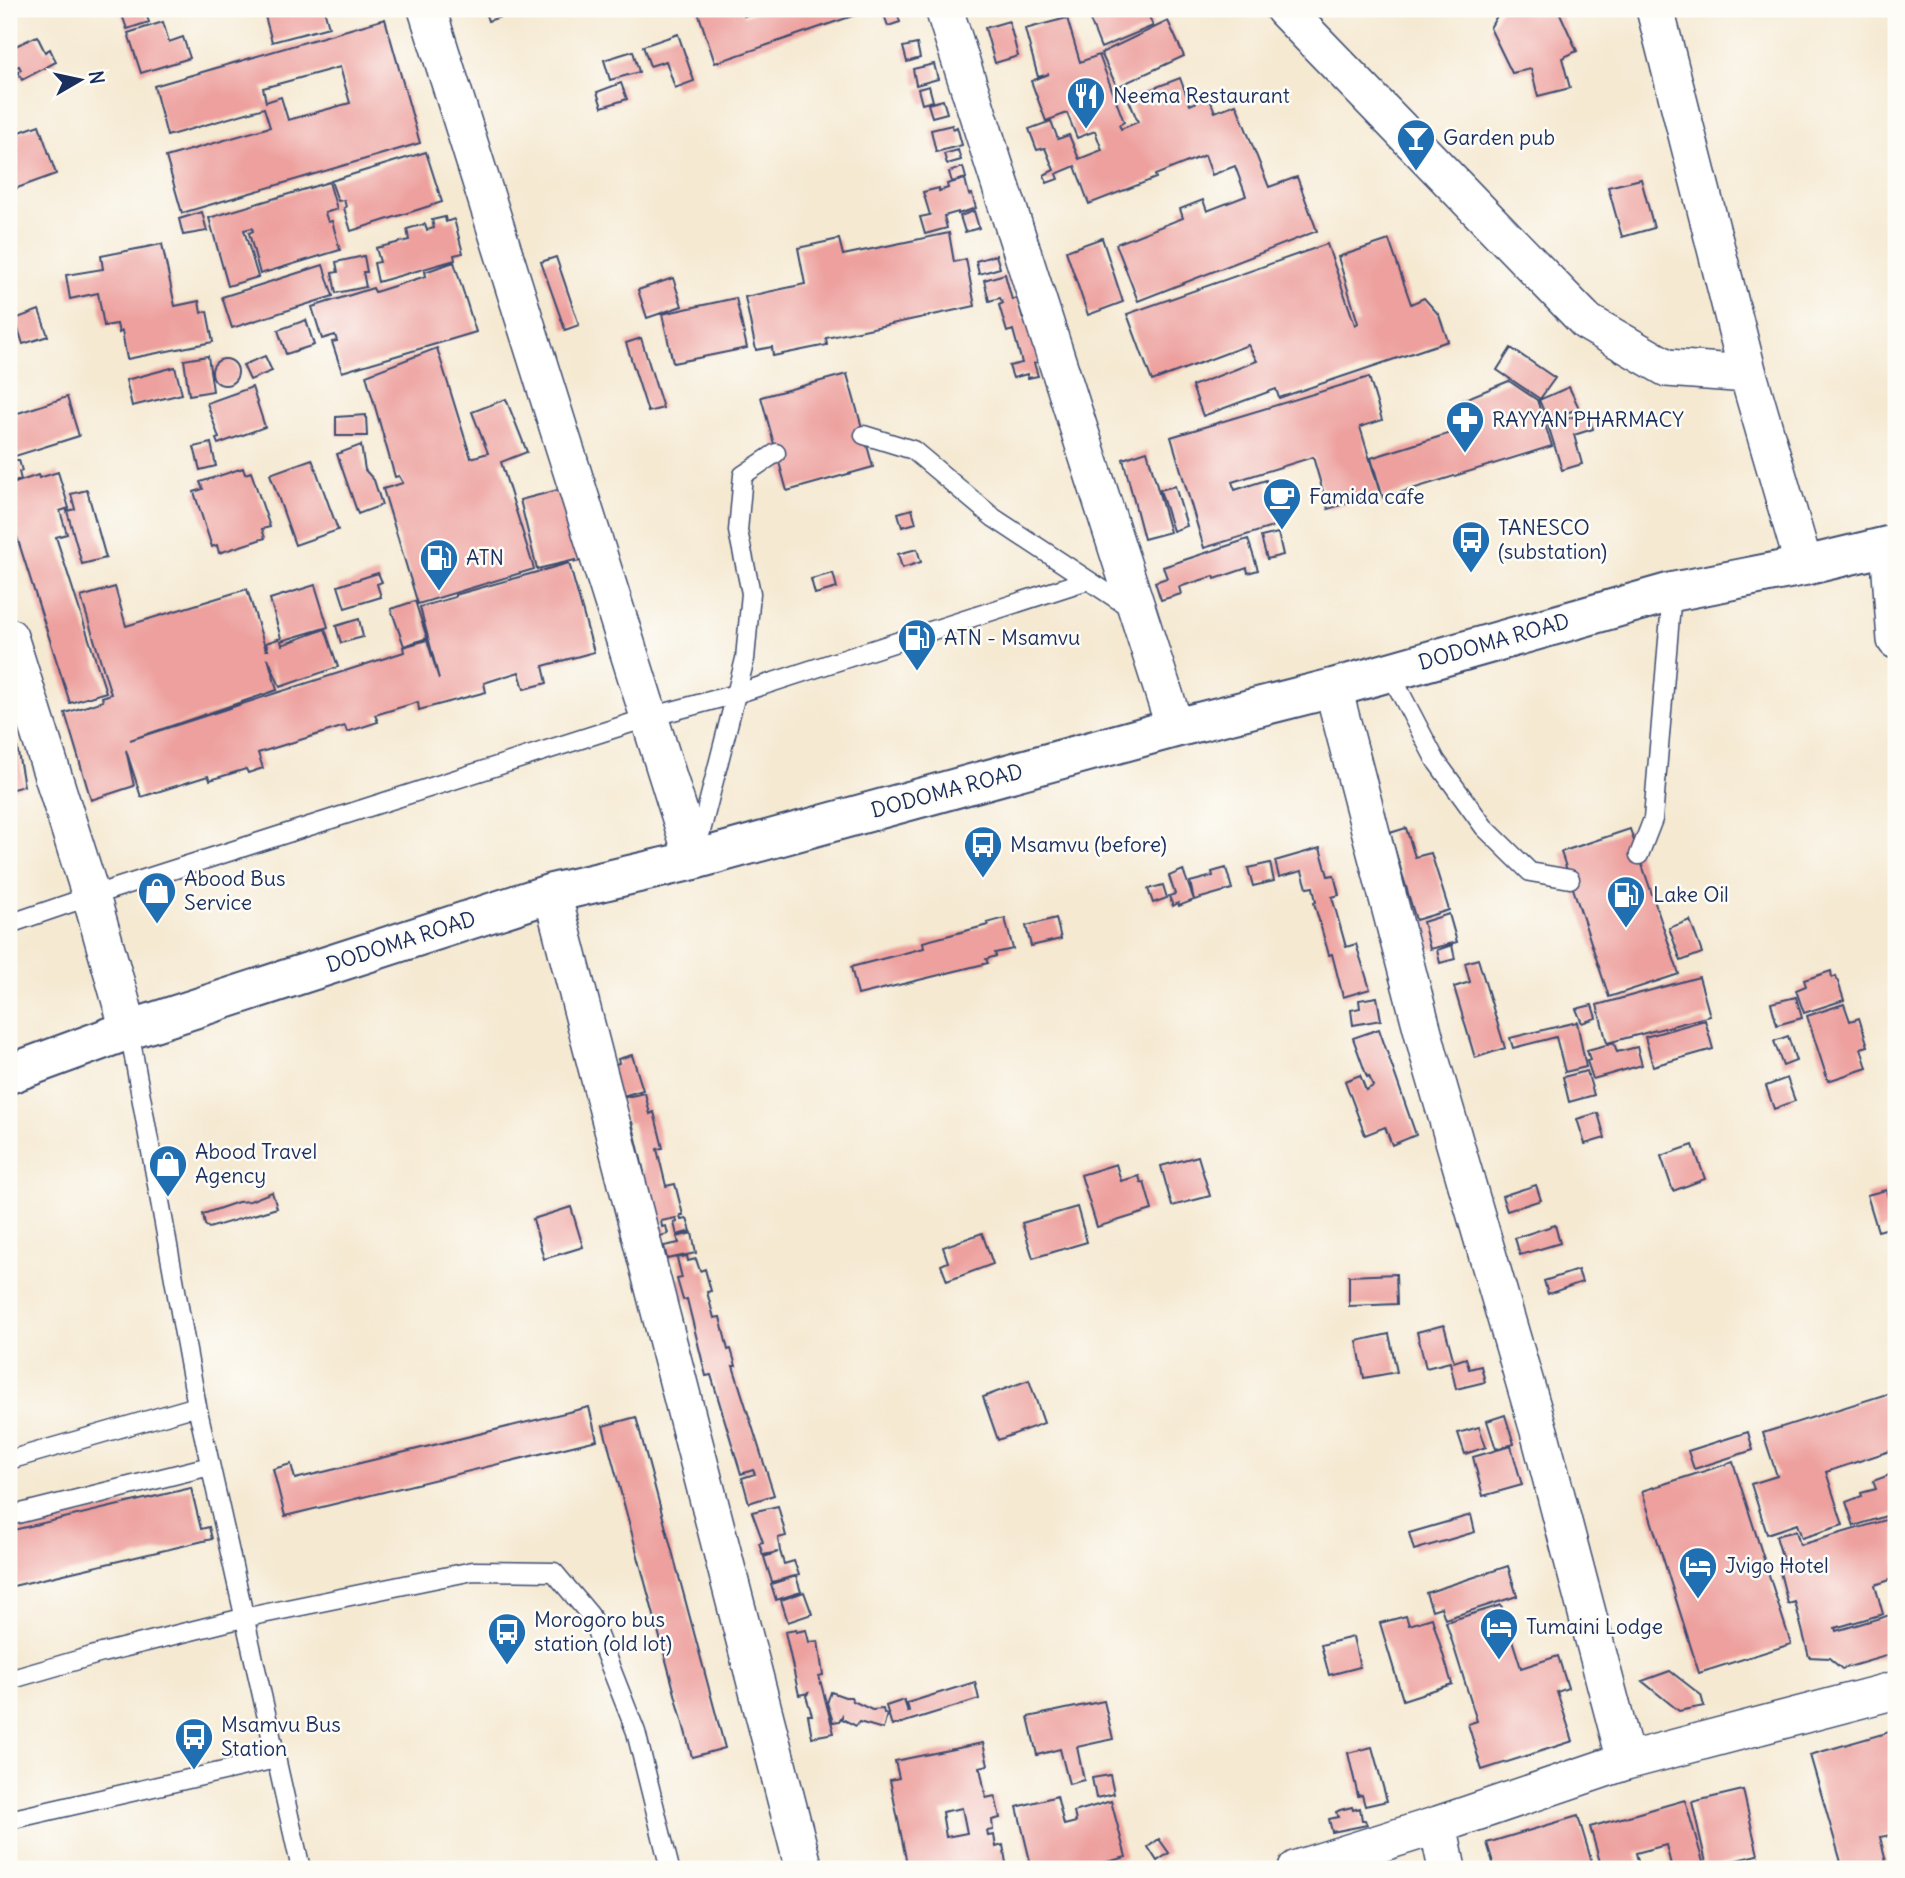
<svg xmlns="http://www.w3.org/2000/svg" width="1905" height="1878" font-family="Delius,sans-serif">
	<style>
		.building { fill: #eda09e; fill-rule: evenodd }
		.lines { fill: none; stroke-linecap: round; stroke-linejoin: round }
		.lane-casing { stroke: #3c4b6f; stroke-width: 21 }
		.street-casing { stroke: #3c4b6f; stroke-width: 40 }
		.highway-casing { stroke: #3c4b6f; stroke-width: 42 }
		.lane { stroke: #fff; stroke-width: 18 }
		.street { stroke: #fff; stroke-width: 37 }
		.highway { stroke: #fff; stroke-width: 38 }
		.labels { text-anchor: middle; stroke-width: 5; stroke-linejoin: round; paint-order: stroke }
		.poi-label { font-size: 21px; fill: #1b2f5e; stroke: #fdfcf7; text-anchor: start }
		.street-label { font-size: 21px; fill: #1b2f5e; stroke: #fdfcf7 }
	</style>
	<rect width="100%" height="100%" fill="#fdfcf7"/>
	<filter id="ink" filterUnits="userSpaceOnUse"><feTurbulence type="fractalNoise" baseFrequency=".0143" numOctaves="2"/><feDisplacementMap in="SourceGraphic" scale="14" xChannelSelector="R" yChannelSelector="G"/><feConvolveMatrix kernelMatrix="1 2 1 2 8 2 1 2 1" color-interpolation-filters="sRGB"/></filter>
	<filter id="wash" filterUnits="userSpaceOnUse"><feTurbulence type="fractalNoise" baseFrequency=".00686" numOctaves="4" result="noise"/><feDisplacementMap in="SourceGraphic" scale="28" xChannelSelector="R" yChannelSelector="G"/><feGaussianBlur stdDeviation="1.57" result="paint"/><feColorMatrix in="noise" values="0 0 0 0 0 0 0 0 0 0 0 0 0 0 0 0 0 1.4 0 .05"/><feComposite in="paint" operator="in"/></filter>
	<g filter="url(#wash)">
		<rect width="100%" height="100%" fill="#f5e9d2"/>
		<g id="blocks">
			<path class="building" d="M120,9H144L149,22L127,29Z
				M274,9H324L329,27L272,42L265,16L275,13Z
				M484,9H525L488,21Z
				M697,9H741L744,16L766,9H873L715,63Z
				M882,9H896L900,22L888,26Z
				M1090,9H1146L1153,26L1101,48L1086,10Z
				M1501,9H1558L1577,51L1562,58L1570,88L1538,96L1531,69L1512,73L1490,28Z
				M1067,18L1080,62L1099,55L1124,122L1119,125L1121,129L1138,122L1128,98L1180,78L1190,105L1209,97L1215,112L1236,104L1269,187L1297,177L1317,231L1138,301L1116,244L1183,218L1180,209L1203,200L1207,211L1246,196L1235,166L1212,175L1205,155L1155,175L1156,178L1089,204L1075,166L1056,174L1058,179L1047,183L1044,175L1054,170L1045,148L1037,150L1029,129L1051,121L1058,139L1069,135L1079,159L1102,150L1095,131L1077,138L1067,113L1046,121L1031,81L1049,74L1038,77L1025,29Z
				M385,19L420,143L182,213L166,157L270,127L264,108L167,136L154,86ZM340,67L350,103L288,120L281,97L266,102L263,88Z
				M1009,21L1018,56L995,63L985,28Z
				M1168,21L1184,56L1117,87L1101,53Z
				M163,22L169,42L183,37L190,58L141,73L128,33Z
				M678,34L694,81L675,88L666,61L650,66L643,46Z
				M37,36L45,52L50,49L56,62L22,80L18,72L21,70L19,66L16,67L9,55V49Z
				M917,44L920,58L907,62L903,47Z
				M633,51L639,72L610,80L604,60Z
				M934,64L938,79L916,85L913,69Z
				M621,83L627,99L602,107L597,92Z
				M929,86L933,101L922,104L918,89Z
				M943,100L947,113L932,117L928,104Z
				M39,125L56,174L9,191V136Z
				M952,125L953,129L957,127L962,145L936,152L931,130Z
				M958,150L961,160L947,164L944,154Z
				M426,152L442,202L351,231L344,208L346,207L344,200L338,201L331,181Z
				M963,167L966,178L952,182L949,172Z
				M965,179L969,195L972,194L976,208L958,214V212L944,216L947,228L925,234L920,217L930,215L923,192L939,188V191L948,188L947,184Z
				M1641,179L1654,228L1622,237L1608,187Z
				M329,182L337,209L325,213L328,222L332,221L340,250L260,274L249,233L253,231L252,228L244,230L258,277L228,286L209,218Z
				M974,211L979,228L965,232L960,216Z
				M202,212L207,231L183,235L179,219Z
				M445,217L446,222L454,219L463,253L454,255L455,260L378,282L374,263L380,262L376,248L409,240L407,229L425,224L427,230L434,228L432,220Z
				M949,233L954,262L966,259L975,306L826,338L827,345L773,356L772,347L756,350L745,297L805,284L798,248L839,239L843,255Z
				M1102,238L1123,302L1088,315L1066,251Z
				M1389,240L1411,304L1424,298L1439,315L1448,341L1279,398L1276,389L1203,416L1192,386L1257,361L1248,345L1152,381L1127,314L1327,244L1355,325L1358,323L1338,257Z
				M162,244L175,306L199,301L201,313L207,311L213,342L127,359L122,331L119,333L117,324L104,326L98,293L70,299L66,275L103,269L101,256Z
				M996,255L1000,268L979,274L976,261Z
				M364,256L367,272H363L366,287L336,293L332,273L338,272L336,262Z
				M556,257L579,325L565,330L541,262Z
				M454,262L476,332L342,372L332,342L337,341L335,335L322,339L312,307L373,288L375,292L426,276L425,272Z
				M323,265L333,296L232,328L222,297Z
				M1005,274L1012,300L1017,298L1023,319L1027,318L1039,361L1034,363L1038,376L1028,378L1027,374L1013,378L1009,366L1022,363L1013,330L1007,332L999,305L1003,303L1000,298L989,301L984,280Z
				M673,278L682,306L647,318L638,290Z
				M736,298L747,348L673,363L662,314Z
				M39,310L48,336L23,344L15,319Z
				M306,320L314,345L286,354L278,330Z
				M641,338L663,408L648,412L626,343Z
				M437,348L471,458L488,453L472,412L506,399L527,452L501,462L534,569L418,604L383,489L403,483L399,476L395,477L366,375Z
				M1511,348L1555,378L1540,399L1497,370Z
				M208,356L213,391L189,395L184,360Z
				M265,356L272,371L250,380L243,365Z
				M212 372a13 13 0 1 1 26 0a13 13 0 1 1-26 0Z
				M175,367L182,394L132,406L126,380Z
				M847,374L873,467L787,491L761,397Z
				M1369,377L1382,420L1360,427L1380,493L1328,509L1313,457L1232,482L1235,490L1266,480L1279,525L1204,548L1171,437Z
				M1509,381L1537,400L1552,446L1383,498L1371,458L1467,428L1460,401Z
				M252,387L265,427L218,444L216,439L219,438L207,403Z
				M1569,387L1579,408L1548,421L1539,400Z
				M67,397L79,436L9,458V416Z
				M1588,412L1593,429L1574,435L1582,464L1562,470L1548,425Z
				M366,415L367,436H336V417Z
				M211,443L216,466L200,470L194,447Z
				M361,445L365,470L374,480L382,505L358,514L337,454Z
				M1147,451L1170,532L1144,539L1123,459Z
				M14,458L15,460H19L22,471L19,472L21,480L9,483V459Z
				M312,459L338,530L295,545L270,474Z
				M243,468L245,474L251,472L270,527L262,529L265,538L219,553L217,545L212,547L194,492L203,489L200,482Z
				M58,472L69,508L60,511L67,534L56,537L106,692L70,703L9,512V485L38,475L39,478Z
				M1175,486L1187,526L1173,531L1160,490Z
				M562,489L586,560L575,562V560L537,569L520,500Z
				M87,490L106,558L82,564L67,511L75,509L71,494Z
				M912,509L916,523L902,527L898,513Z
				M1278,533L1283,555L1267,559L1261,537Z
				M1248,539L1258,570L1248,573L1247,568L1215,579L1214,576L1179,587L1181,594L1161,600L1155,582L1167,578L1163,567Z
				M917,549L921,562L902,568L898,554Z
				M569,563L594,652L543,666L547,683L524,689L519,672L484,683L486,692L419,710L418,702L375,715L378,722L347,732L345,726L258,753L263,768L248,773L246,769L210,780L208,776L141,797L126,750L134,786L91,800L65,713L103,701L102,697L111,694L81,597L115,587L126,626L247,589L266,650H268L266,643L281,638L270,599L315,585L328,627L281,641L282,645L325,629L338,667L280,687L268,658L277,690L130,740L404,652L403,647L427,640L439,679L420,607L455,597V595Z
				M378,573L382,582L377,584L381,597L345,608L338,586Z
				M833,573L837,588L815,594L811,579Z
				M415,601L427,638L404,646L391,609Z
				M359,619L363,637L341,643L336,626Z
				M16,741L24,786L9,790V743Z
				M1406,828L1415,857L1431,853L1449,910L1416,920L1390,833Z
				M1630,829L1679,974L1609,997L1561,852Z
				M1320,848L1328,876L1334,875L1339,895L1332,897L1346,947L1356,944L1370,989L1343,997L1332,954L1329,955L1314,903L1316,902L1313,887L1307,888L1302,871L1279,877L1275,861Z
				M1270,863L1274,881L1253,886L1248,868Z
				M1226,868L1232,889L1194,900L1190,882L1213,876L1212,872Z
				M1183,870L1194,900L1179,906L1178,903L1173,906L1169,896L1175,894L1169,876Z
				M1163,885L1167,898L1153,903L1148,889Z
				M1449,914L1457,942L1430,949L1423,922Z
				M1005,918L1013,949L995,953L996,956L986,959L988,963L858,995L851,967L924,948L923,942L988,925L987,923Z
				M1056,918L1061,939L1031,946L1026,926Z
				M1690,920L1702,953L1681,961L1669,928Z
				M1452,945L1455,959L1440,963L1437,950Z
				M1478,959L1505,1048L1475,1058L1454,987L1470,982L1465,963Z
				M1831,971L1832,978L1836,976L1844,1000L1804,1013L1796,990L1806,986L1804,980Z
				M1699,977L1710,1016L1607,1043L1597,1005Z
				M1377,997L1381,1020L1353,1025L1351,1010L1360,1008L1359,1000Z
				M1796,997L1802,1018L1777,1025L1771,1003Z
				M1844,1004L1850,1021L1859,1018L1868,1046L1861,1048L1867,1068L1828,1081L1807,1016Z
				M1592,1005L1596,1018L1582,1023L1576,1009Z
				M1705,1020L1713,1049L1653,1066L1645,1037Z
				M1577,1022L1586,1067L1565,1072L1556,1037L1513,1048L1510,1038Z
				M1379,1029L1416,1135L1392,1145L1385,1127L1365,1135L1345,1081L1360,1075L1366,1090L1373,1086L1369,1076L1367,1077L1353,1038Z
				M1788,1036L1796,1061L1783,1066L1774,1041Z
				M1614,1043L1617,1052L1637,1047L1642,1065L1593,1079L1587,1061L1590,1060L1587,1050Z
				M632,1055L643,1090L616,1098L611,1066L619,1063L618,1059Z
				M1587,1071L1594,1095L1569,1102L1563,1077Z
				M1787,1078L1795,1101L1774,1109L1766,1086Z
				M645,1093L650,1114L654,1112L663,1148L657,1149L666,1186L675,1184L683,1215H680L681,1220L687,1219L691,1231L677,1235L674,1223L677,1222L676,1218L661,1221L662,1227L666,1226L668,1234L656,1237L641,1192L648,1191L647,1187H643L639,1173L644,1172L632,1122L628,1123L621,1098Z
				M1598,1113L1605,1138L1585,1144L1577,1119Z
				M1693,1145L1705,1179L1673,1191L1661,1156Z
				M1198,1156L1210,1196L1172,1206L1161,1166Z
				M1116,1164L1121,1181L1139,1176L1141,1183L1144,1182L1152,1210L1097,1227L1081,1175Z
				M1536,1185L1541,1200L1507,1211L1502,1196Z
				M1886,1190L1896,1226L1878,1231L1867,1195Z
				M272,1192L277,1208L209,1228L205,1225L203,1214L238,1202L250,1201Z
				M571,1207L583,1247L544,1259L533,1219Z
				M1077,1207L1087,1242L1033,1258L1022,1223Z
				M1555,1225L1560,1243L1520,1255L1515,1238Z
				M692,1233L696,1253L667,1259L664,1246L679,1243L677,1237Z
				M982,1233L993,1264L947,1281L941,1265L948,1262L943,1247Z
				M687,1256L688,1261L696,1259L700,1271L705,1269L711,1291L707,1292L714,1318L720,1317L728,1350L731,1349L736,1366H733L774,1495L749,1503L742,1478L755,1474L753,1470L741,1474L711,1375L706,1376L687,1299L683,1300L677,1279L682,1278L677,1258Z
				M1578,1270L1582,1282L1548,1294L1544,1281Z
				M1396,1274L1397,1304L1349,1306V1276Z
				M1444,1325L1454,1362L1466,1358L1469,1369L1481,1366L1485,1382L1456,1389L1450,1362L1426,1368L1417,1332Z
				M1389,1334L1397,1372L1364,1378L1357,1341Z
				M1029,1380L1044,1423L998,1440L983,1397Z
				M1896,1391V1449L1826,1472L1843,1525L1802,1538L1797,1524L1767,1534L1751,1484L1777,1476L1763,1433Z
				M589,1407L597,1440L285,1516L273,1469L291,1464L295,1479Z
				M1505,1415L1514,1444L1496,1449L1487,1421Z
				M636,1417L725,1748L692,1757L603,1426Z
				M1479,1427L1486,1447L1465,1454L1458,1433Z
				M1748,1432L1753,1450L1694,1469L1688,1451Z
				M1511,1446L1522,1485L1483,1496L1473,1457Z
				M1733,1462L1791,1644L1699,1673L1642,1491Z
				M1892,1474L1896,1481V1513L1854,1526L1846,1502L1862,1496L1861,1493L1876,1489L1873,1481Z
				M191,1488L201,1529L209,1527L212,1539L9,1587V1531Z
				M778,1506L786,1536L778,1538L780,1551L784,1564L794,1561L799,1575L772,1582L764,1557L778,1552L763,1555L759,1543L763,1542L752,1512Z
				M1471,1515L1475,1532L1414,1550L1409,1533Z
				M1896,1517V1578L1875,1585L1883,1614L1835,1628L1836,1631L1890,1615L1892,1624L1896,1623V1653L1842,1669L1829,1658L1809,1657L1795,1602L1788,1604L1779,1568L1785,1567L1776,1536L1796,1531L1800,1545Z
				M1508,1566L1517,1596L1445,1619L1441,1607L1432,1610L1426,1593Z
				M796,1576L801,1592L776,1600L771,1584Z
				M804,1592L812,1614L788,1622L781,1600Z
				M1501,1605L1521,1668L1558,1656L1568,1688L1557,1692L1573,1741L1482,1770L1468,1724L1477,1721L1446,1622Z
				M1406,1616L1409,1625L1432,1618L1452,1684L1403,1700L1380,1623Z
				M796,1630V1632L806,1630L809,1642L818,1641L823,1675L819,1676L834,1733L812,1737L808,1715H812L806,1696L808,1693L799,1695L785,1632Z
				M1353,1637L1360,1667L1329,1675L1321,1645Z
				M1670,1671L1701,1695L1704,1706L1679,1711L1642,1681Z
				M975,1682L979,1699L892,1726L886,1706L904,1700L908,1712L909,1711L907,1703Z
				M831,1692L845,1697H851L853,1701L872,1710L883,1709L884,1713L887,1714L883,1729L859,1722L856,1726L842,1719V1716L839,1721L833,1722L827,1703Z
				M1104,1701L1113,1739L1077,1747L1084,1780L1069,1784L1060,1749L1037,1755L1028,1717Z
				M1896,1730V1834L1880,1837L1888,1869H1843L1810,1755Z
				M983,1743L988,1765L980,1767L986,1798L995,1796L1000,1818L992,1820L993,1830L987,1831L988,1836L994,1835L996,1847L1003,1845L1007,1869H908L890,1780L899,1778L895,1761ZM962,1808L967,1833L946,1837L942,1812Z
				M1372,1747L1387,1801L1365,1806L1362,1795L1358,1796L1348,1753Z
				M1110,1775L1114,1794L1096,1798L1092,1778Z
				M1743,1790L1758,1855L1707,1867L1692,1802Z
				M1057,1796L1064,1825L1076,1822L1074,1812L1111,1801L1126,1857L1081,1869H1032L1017,1807Z
				M1685,1800L1705,1869H1672L1666,1845L1636,1853L1640,1869H1602L1590,1827Z
				M1352,1807L1353,1810L1360,1808L1362,1820H1365L1367,1825L1332,1832L1329,1819L1338,1817L1336,1812L1340,1810Z
				M1578,1816L1594,1869H1495L1487,1843Z
				M1159,1839L1169,1853L1157,1861L1148,1847Z"/>
		</g>
	</g>
	<g filter="url(#ink)">
		<use href="#blocks" fill-opacity="0" stroke="#3c4b6f" stroke-width="2"/>
		<g class="lines">
			<g class="lane-casing">
				<path id="lane" d="M864,435L913,450L994,518L1132,609
					M1389,671L1436,761L1484,827L1530,872L1570,879
					M697,847L745,659L751,593L738,531L743,475L776,453
					M1639,855L1653,819L1672,592
					M9,924L91,896L650,717L736,694L1088,580
					M129,1030L197,1406L301,1869
					M9,1460L197,1406
					M9,1516L210,1466
					M9,1680L102,1653L243,1618L473,1571L554,1572L590,1615L636,1732L670,1869
					M9,1820L276,1759"/>
			</g>
			<g class="street-casing">
				<path id="street" d="M427,9L694,860
					M944,9L1175,728
					M1284,9L1587,322L1667,368L1748,374
					M1655,9L1748,374L1804,566
					M1889,546L1896,640
					M9,637L91,896L129,1030
					M1333,688L1429,1055L1539,1431L1626,1761
					M552,893L804,1869
					M1438,1825L1447,1869
					M1297,1869L1438,1825L1626,1761L1896,1690"/>
			</g>
			<g class="highway-casing">
				<path id="highway" d="M9,1074L129,1030L552,893L694,860L1175,728L1333,688L1672,592L1804,566L1896,544"/>
			</g>
			<use href="#lane" class="lane"/>
			<use href="#street" class="street"/>
			<use href="#highway" class="highway"/>
		</g>
	</g>
	<defs>
		<g id="restaurant-pin" transform="scale(2.0125)"><path d="M0 17L-7.5 6A9.5 9.5 0 1 1 7.5 6Z" fill="#1f6fb2" stroke="#fdfcf7"/><path d="M-5-6h1v4h1v-4h1v4h1v-4h1v5L-1.5 .5V6h-2V.5L-5-1ZM5-6V6H3V1.5H1.5Q1.5-4 5-6Z" fill="#fff"/></g>
		<g id="bar-pin" transform="scale(2.0125)"><path d="M0 17L-7.5 6A9.5 9.5 0 1 1 7.5 6Z" fill="#1f6fb2" stroke="#fdfcf7"/><path d="M-6-5H6L.8 .8V4.5H3.5V6h-7V4.5H-.8V.8Z" fill="#fff"/></g>
		<g id="pharmacy-pin" transform="scale(2.0125)"><path d="M0 17L-7.5 6A9.5 9.5 0 1 1 7.5 6Z" fill="#1f6fb2" stroke="#fdfcf7"/><path d="M-2-6h4v4h4v4h-4v4h-4v-4h-4v-4h4Z" fill="#fff"/></g>
		<g id="cafe-pin" transform="scale(2.0125)"><path d="M0 17L-7.5 6A9.5 9.5 0 1 1 7.5 6Z" fill="#1f6fb2" stroke="#fdfcf7"/><path d="M-5.5-4.5H6V0H3Q3 3.5 0 3.5H-2.5Q-5.5 3.5-5.5 0ZM3-3.2v2h1.7v-2ZM-6 4.5H4V6H-6Z" fill="#fff"/></g>
		<g id="bus-pin" transform="scale(2.0125)"><path d="M0 17L-7.5 6A9.5 9.5 0 1 1 7.5 6Z" fill="#1f6fb2" stroke="#fdfcf7"/><path d="M-5-6H5V4H4V6H2V4H-2V6H-4V4H-5ZM-3.5-4V0h7V-4ZM-3.5 1.2v1.5H-2V1.2ZM2 1.2v1.5H3.5V1.2Z" fill="#fff"/></g>
		<g id="fuel-pin" transform="scale(2.0125)"><path d="M0 17L-7.5 6A9.5 9.5 0 1 1 7.5 6Z" fill="#1f6fb2" stroke="#fdfcf7"/><path d="M-5.5-6h7V0h2V4h1.3V-2.5L3-4.5l.8-.8L6-3V5H2.5V1h-1V6h-7ZM-4.2-4.7v3.2H.2V-4.7Z" fill="#fff"/></g>
		<g id="shop-pin" transform="scale(2.0125)"><path d="M0 17L-7.5 6A9.5 9.5 0 1 1 7.5 6Z" fill="#1f6fb2" stroke="#fdfcf7"/><path d="M-5-2.5h2.3a2.7 3.5 0 0 1 5.4 0H5L5.5 6h-11ZM-1.5-2.5h3a1.5 2.3 0 0 0-3 0Z" fill="#fff"/></g>
		<g id="hotel-pin" transform="scale(2.0125)"><path d="M0 17L-7.5 6A9.5 9.5 0 1 1 7.5 6Z" fill="#1f6fb2" stroke="#fdfcf7"/><path d="M-6-4.5h1.5V1H6V5H4.5V3h-9V5H-6ZM-4 0a1.8 1.8 0 1 1 3.6 0ZM.5 0V-2.5h3Q6-2.5 6 0Z" fill="#fff"/></g>
	</defs>
	<g fill-rule="evenodd">
		<use href="#restaurant-pin" x="1086" y="96"/>
		<use href="#bar-pin" x="1416" y="138"/>
		<use href="#pharmacy-pin" x="1465" y="420"/>
		<use href="#cafe-pin" x="1282" y="497"/>
		<use href="#bus-pin" x="1471" y="540"/>
		<use href="#fuel-pin" x="439" y="558"/>
		<use href="#fuel-pin" x="917" y="638"/>
		<use href="#bus-pin" x="983" y="845"/>
		<use href="#shop-pin" x="157" y="891"/>
		<use href="#fuel-pin" x="1626" y="895"/>
		<use href="#shop-pin" x="168" y="1164"/>
		<use href="#hotel-pin" x="1698" y="1566"/>
		<use href="#hotel-pin" x="1499" y="1627"/>
		<use href="#bus-pin" x="507" y="1632"/>
		<use href="#bus-pin" x="194" y="1737"/>
	</g>
	<g class="labels">
		<g class="poi-label">
			<text x="1113" y="103">Neema Restaurant</text>
			<text x="1443" y="145">Garden pub</text>
			<text x="1492" y="427">RAYYAN PHARMACY</text>
			<text x="1309" y="504">Famida cafe</text>
			<text x="1498" y="535">TANESCO<tspan x="1498" dy="24">(substation)</tspan></text>
			<text x="466" y="565">ATN</text>
			<text x="944" y="645">ATN - Msamvu</text>
			<text x="1010" y="852">Msamvu (before)</text>
			<text x="184" y="886">Abood Bus<tspan x="184" dy="24">Service</tspan></text>
			<text x="1653" y="902">Lake Oil</text>
			<text x="195" y="1159">Abood Travel<tspan x="195" dy="24">Agency</tspan></text>
			<text x="1725" y="1573">Jvigo Hotel</text>
			<text x="534" y="1627">Morogoro bus<tspan x="534" dy="24">station (old lot)</tspan></text>
			<text x="1526" y="1634">Tumaini Lodge</text>
			<text x="221" y="1732">Msamvu Bus<tspan x="221" dy="24">Station</tspan></text>
		</g>
		<g class="street-label">
			<text transform="translate(1494 642) rotate(-16)" y="7">DODOMA ROAD</text>
			<text transform="translate(947 791) rotate(-15)" y="7">DODOMA ROAD</text>
			<text transform="translate(401 942) rotate(-18)" y="7">DODOMA ROAD</text>
		</g>
	</g>
	<rect width="1905" height="1878" fill="none" stroke="#fdfcf7" stroke-width="35"/>
	<g transform="translate(80 80) rotate(81)" stroke="#fdfcf7" stroke-width="5" paint-order="stroke">
	<path d="M0-5L12 26L0 18L-12 26Z" fill="#1b2f5e"/>
	<text y="-10" font-size="19" font-weight="bold" text-anchor="middle" fill="#1b2f5e">N</text>
	</g>
</svg>
